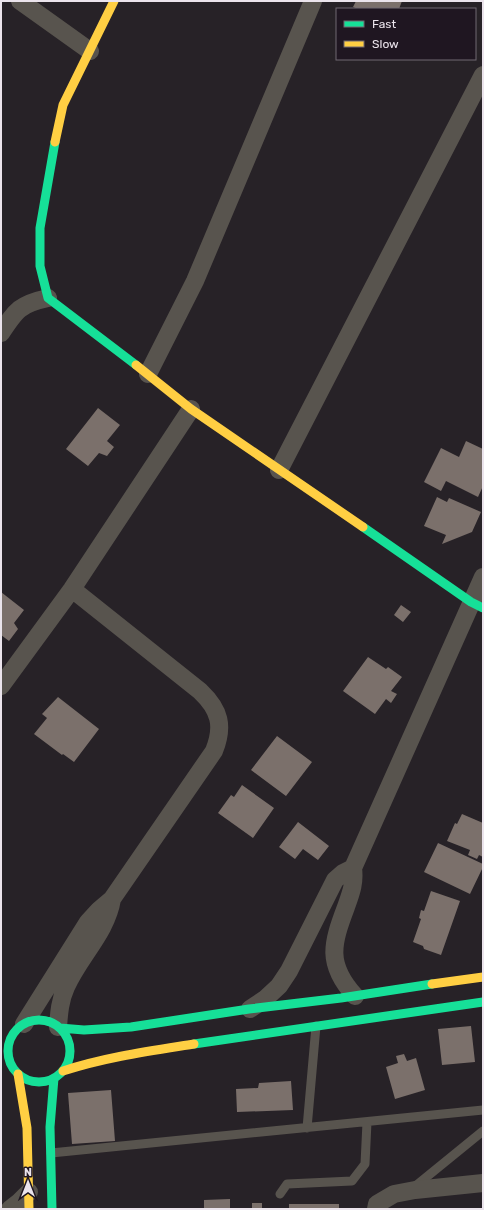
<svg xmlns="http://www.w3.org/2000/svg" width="484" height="1210" font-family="Rubik,sans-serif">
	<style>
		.building { fill: #7b706b }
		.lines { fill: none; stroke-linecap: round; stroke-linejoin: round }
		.lane { stroke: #58544e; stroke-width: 9 }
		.street { stroke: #58544e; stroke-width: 18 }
		.fast { stroke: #16e098; stroke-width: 9 }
		.slow { stroke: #ffcf43; stroke-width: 9 }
	</style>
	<rect width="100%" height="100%" fill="#272227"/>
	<path class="building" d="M356,1H402L399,9H358L353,7Z
		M98,408L120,425L107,441L114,447L107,456L99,453L88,466L66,449Z
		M466,441L483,449V486L478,497L446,481L441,491L424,482L441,448L459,457Z
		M437,497L447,502L449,498L481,512L472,532L442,544L446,535L424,526Z
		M1,592L24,610L14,623L18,629L9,641L1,635Z
		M401,605L411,612L403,622L394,615Z
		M368,657L386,669L388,667L402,677L391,691L397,694L391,703L386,699L375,714L343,691Z
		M58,697L99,729L74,762L63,754L62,755L34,734L47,718L42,714Z
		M277,736L312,762L286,796L251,770Z
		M242,785L274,808L253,838L218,813L231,795L234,797Z
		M462,814L483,823V857L479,855L477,859L468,855L470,850L447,841L455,823L457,824Z
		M298,822L329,846L318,860L303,849L295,859L279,847Z
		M438,843L483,864V867L470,894L424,872Z
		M431,891L460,901L441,955L424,949L423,946L413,942L421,919L419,918L421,910L424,911Z
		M471,1026L475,1062L442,1065L438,1029Z
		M404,1054L407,1061L416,1058L425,1090L395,1099L386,1067L398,1063L396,1056Z
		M291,1081L293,1110L237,1112L236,1089L258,1088L259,1083Z
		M111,1090L115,1141L72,1144L68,1093Z
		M230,1199V1209H204V1200Z
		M252,1203H262V1209H252Z
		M289,1204H339V1209H289Z"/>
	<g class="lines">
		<path class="lane" d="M307,1128L316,1026
			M51,1153L483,1110
			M413,1188L483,1131
			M280,1194L287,1184L352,1181L365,1164L367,1122"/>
		<path class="street" d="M20,1L90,51
			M1,333C16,310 20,304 48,298
			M148,374L195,281L313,1
			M279,470L483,75
			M1,686L72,589L191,409
			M355,996C326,964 332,944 346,907C351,893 355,883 353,868L483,577
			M250,1009L265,999L279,986L289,971L335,880L343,873L353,868
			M24,1024L88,922L99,910L112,899L214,751C224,726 220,710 200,691L72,589
			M58,1027C59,1013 60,1000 66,987C79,957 107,932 112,899
			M10,1209L19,1202L29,1192
			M376,1209L377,1204L394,1194L415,1190L483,1183"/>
		<path class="fast" d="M55,142L40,228V266L48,298L136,365
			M363,527L471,602L483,608
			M8 1051a31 31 0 1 1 62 0a31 31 0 1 1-62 0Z
			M60,1028L84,1030L131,1027L249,1009L341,998L432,984
			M194,1044L483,1002
			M52,1209L50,1127L54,1078"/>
		<path class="slow" d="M55,142L63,105L114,1
			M136,365L191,409L363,527
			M432,984L483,977
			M63,1071C106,1057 150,1051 194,1044
			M18,1074L27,1128L29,1209"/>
	</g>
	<rect width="484" height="1210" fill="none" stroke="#ebe4ec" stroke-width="4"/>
	<rect x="336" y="8" width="140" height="52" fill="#1f1621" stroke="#716872"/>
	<rect x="344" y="21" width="20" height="6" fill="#16e098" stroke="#716872"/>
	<text x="372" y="28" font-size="12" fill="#ebe4ec">Fast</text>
	<rect x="344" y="41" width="20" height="6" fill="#ffcf43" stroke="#716872"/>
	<text x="372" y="48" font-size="12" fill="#ebe4ec">Slow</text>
	<g transform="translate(28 1182)" stroke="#1f1621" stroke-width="3" paint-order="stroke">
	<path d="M0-3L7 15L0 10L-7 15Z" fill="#ebe4ec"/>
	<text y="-6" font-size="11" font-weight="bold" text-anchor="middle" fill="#ebe4ec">N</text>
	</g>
</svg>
